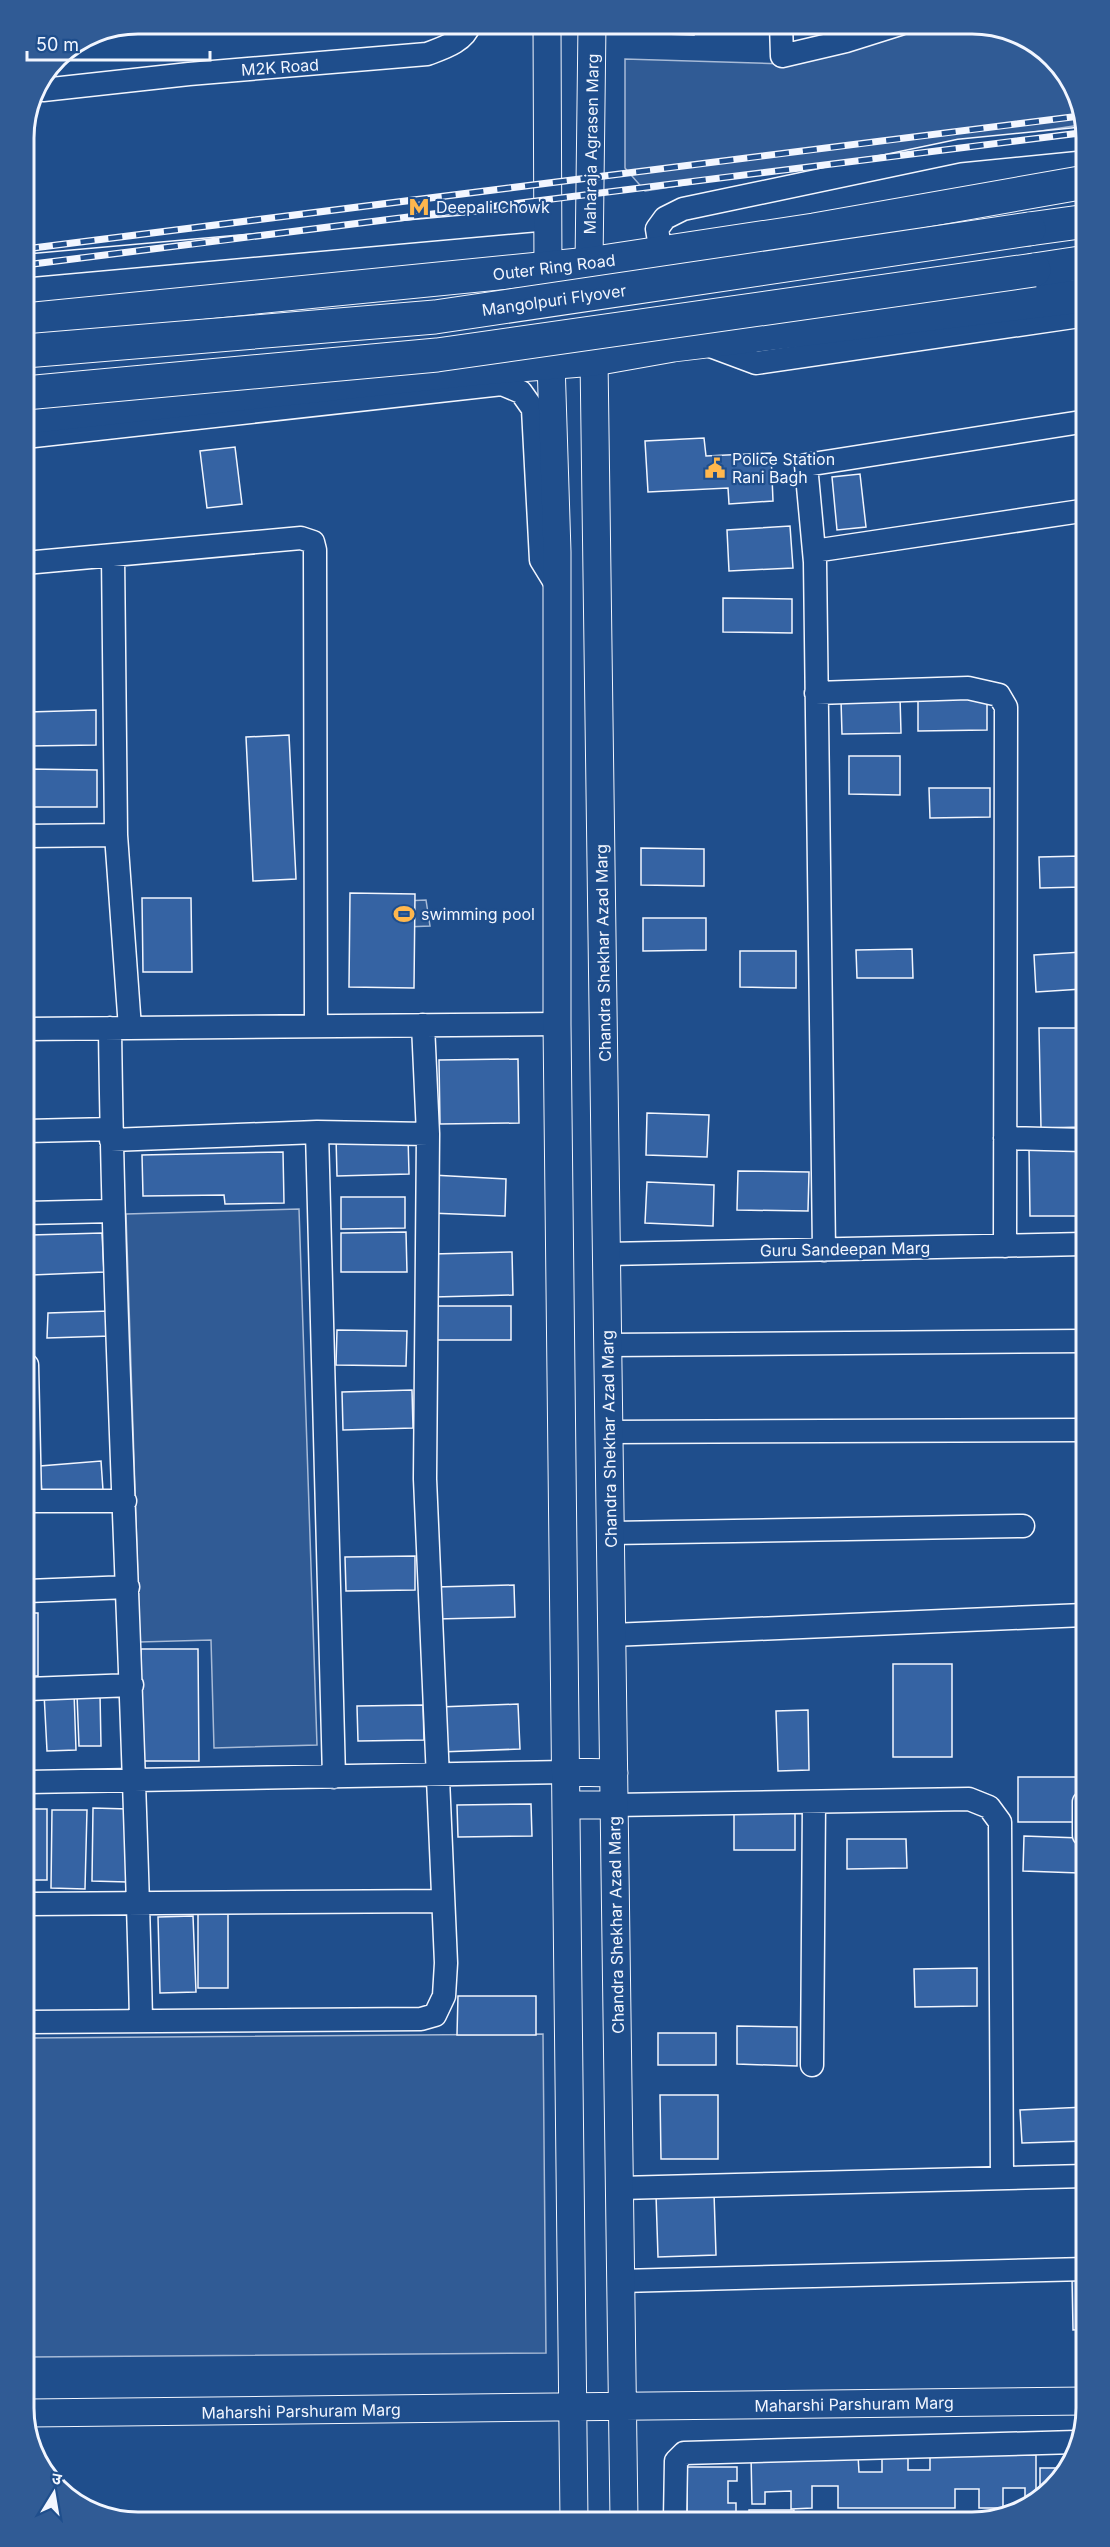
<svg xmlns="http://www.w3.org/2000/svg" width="1110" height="2547" font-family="Inter,'Noto Sans Devanagari',sans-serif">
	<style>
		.built { fill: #305b95; stroke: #a8bbd7; stroke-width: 1.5 }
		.building { fill: #3563a3; stroke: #f2f6ff; stroke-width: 1.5 }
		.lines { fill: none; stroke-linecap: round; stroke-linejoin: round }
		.minor-casing { stroke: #f2f6ff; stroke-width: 25 }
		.tertiary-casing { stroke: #f2f6ff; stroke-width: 29 }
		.primary-casing { stroke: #f2f6ff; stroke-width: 35 }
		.trunk-casing { stroke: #f2f6ff; stroke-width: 35 }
		.minor { stroke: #1f4e8c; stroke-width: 22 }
		.tertiary { stroke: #1f4e8c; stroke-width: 27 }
		.primary { stroke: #1f4e8c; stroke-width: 33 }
		.trunk { stroke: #1f4e8c; stroke-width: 33 }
		.rail-casing { stroke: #f2f6ff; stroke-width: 7 }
		.rail { stroke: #1f4e8c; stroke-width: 4.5; stroke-dasharray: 14; stroke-linecap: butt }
		.trunk-bridge-casing { stroke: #f2f6ff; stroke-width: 35; stroke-linecap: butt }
		.trunk-bridge { stroke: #1f4e8c; stroke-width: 33 }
		.labels { text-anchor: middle; stroke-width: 4.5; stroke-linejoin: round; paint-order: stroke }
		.street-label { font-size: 16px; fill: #f2f6ff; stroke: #1f4e8c }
		.poi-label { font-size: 16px; fill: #f2f6ff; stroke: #1f4e8c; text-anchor: start }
		.rim { fill: none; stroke: #f2f6ff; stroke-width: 3 }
	</style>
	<rect width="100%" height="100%" fill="#1f4e8c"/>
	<path class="built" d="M928,24H979L1041,48L1080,101V125L645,191L625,168V59L784,64Z
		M426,900L430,926L379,928L381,902Z
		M299,1209L317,1745L214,1748L211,1640L140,1642L126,1214Z
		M543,2034L546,2353L30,2357L29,2038Z"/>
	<path class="building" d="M632,24H694V35L632,33Z
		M704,438L706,456L771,453L773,501L729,504L728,488L648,492L645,441Z
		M235,447L242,504L207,508L200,451Z
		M860,474L866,527L837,530L832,477Z
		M790,526L793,568L729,571L727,530Z
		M723,598L792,599V633L723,632Z
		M987,694V730L918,731V695Z
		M900,697L901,733L842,734L841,700Z
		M96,710V745L29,746V712Z
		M289,735L296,879L253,881L246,737Z
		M849,756H900V795L849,794Z
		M27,769L97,770V807H26Z
		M929,788H990V817L930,818Z
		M641,848L704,849V886L641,885Z
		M1082,856V887L1040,888L1039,857Z
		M350,893L415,894L414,988L349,987Z
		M142,898H191L192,972H143Z
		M643,918H706V950L643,951Z
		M912,949L913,978H857L856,950Z
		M740,951H796V988L740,987Z
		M1082,952V989L1036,992L1034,955Z
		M1039,1028H1082L1083,1127L1041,1128Z
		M518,1059L519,1123L440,1124L439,1060Z
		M647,1113L709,1115L707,1157L646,1155Z
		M408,1136L409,1174L337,1176L336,1137Z
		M1029,1148H1083V1216H1030Z
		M283,1152L284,1203L225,1204L224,1195L143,1196L142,1155Z
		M738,1171L809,1172L808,1211L737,1210Z
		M432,1175L506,1179L505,1216L430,1213Z
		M647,1182L714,1185L713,1226L645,1223Z
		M341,1197H405V1228L341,1229Z
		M406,1232L407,1272H341V1233Z
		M102,1233L104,1272L32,1275L31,1235Z
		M512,1252L513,1295L434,1297L433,1254Z
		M431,1306H511V1340H431Z
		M110,1311L111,1336L47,1338L48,1313Z
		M337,1330L407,1331L406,1366L336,1365Z
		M412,1390L413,1428L343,1430L342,1392Z
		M101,1461L103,1490L42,1495L40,1466Z
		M415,1556V1590L346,1591L345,1557Z
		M514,1585L515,1617L437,1619L436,1587Z
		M28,1613H38V1676H28Z
		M141,1649H198L199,1761H142Z
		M893,1664H952V1757H893Z
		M74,1692L76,1750L47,1751L44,1693Z
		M100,1694L101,1746H79L77,1695Z
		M518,1704L520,1749L440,1752L439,1707Z
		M423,1705L424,1740L358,1741L357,1706Z
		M808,1710L809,1770L778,1771L776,1711Z
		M1018,1777H1078V1822H1018Z
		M531,1804L532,1836L458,1837L457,1805Z
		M93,1808L128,1809L127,1882L92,1881Z
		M29,1809H47V1880H29Z
		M52,1810H87L85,1889L51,1888Z
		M795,1813V1850H734V1814Z
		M1024,1836L1080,1838L1079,1873L1023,1871Z
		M847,1839H906L907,1868L847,1869Z
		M198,1914H228V1988H198Z
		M193,1916L196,1992L160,1993L158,1917Z
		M977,1968V2006L915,2007L914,1969Z
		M458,1996H536V2035H457Z
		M737,2026L797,2027V2066L737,2064Z
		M658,2033H716V2065H658Z
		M660,2095H718V2159H661Z
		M1085,2107V2141L1022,2143L1020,2110Z
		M714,2193L716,2255L658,2257L656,2195Z
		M1086,2276V2329L1073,2330L1072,2277Z
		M751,2455H858L859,2472H882V2457H908V2470H930V2455H1036V2496L1025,2504V2488H1003V2508H979V2489H955V2508H838V2486H812V2508L791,2509V2491L765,2492V2504H752Z
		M687,2467H737V2481H728V2503H736V2519H687Z
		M1040,2468H1068L1066,2472L1048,2486L1040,2487Z
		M749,2510H794L793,2518L749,2519Z"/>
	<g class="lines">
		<g class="minor-casing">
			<path id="minor" d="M781,24L782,56L846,41L900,24
				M43,90L189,74L427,54C443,48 464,42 470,24
				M661,253L657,229L665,218L683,209L959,151L1080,139
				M25,266L549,219
				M705,344L756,363L1080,316
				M25,437L502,384L521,392L533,409L541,560L557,586
				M814,551L1081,511
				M25,563L301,538L313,542L315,550L316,1026
				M816,693L968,688L999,695L1006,707L1005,1246
				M116,835L130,1028
				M26,836L116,835L113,555
				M423,1025L428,1134
				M110,1028C114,1359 134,1689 141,2020
				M27,1029L557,1024
				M27,1131L111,1129
				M1005,1138L1083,1140
				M111,1140L317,1132L334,1777
				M27,1213L113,1211
				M824,1250L815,562L806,465L1081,422
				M607,1254L1083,1244
				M608,1345L1083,1341
				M27,1365L30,1501
				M609,1432L1083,1430
				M28,1501H125
				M611,1533L1023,1526
				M28,1591L128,1587
				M612,1635L1084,1615
				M28,1689L132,1685
				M28,1782L566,1772
				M1084,1802V1835
				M614,1805L969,1799L989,1807L1000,1822L1002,2178
				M29,1904L443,1901
				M29,2022L421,2019L435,2015L444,1996L446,1963L425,1479L428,1134L317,1132
				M812,2065L814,1802
				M620,2188L1085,2176
				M621,2281L1086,2269
				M675,2519L676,2461L684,2453L1076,2442"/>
		</g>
		<g class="tertiary-casing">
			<path id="tertiary" d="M547,24L548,269
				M589,264L592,24
				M594,359L624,2519
				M551,362L557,552V1024L574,2520
				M566,1772L614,1773
				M566,1805H614
				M30,2413L1086,2401"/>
		</g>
		<g class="primary-casing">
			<path id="primary" d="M25,320L589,264L814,230L1080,183
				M25,417L470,369L594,359L673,345L1080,296"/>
		</g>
		<g class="trunk-casing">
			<path id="trunk" d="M1029,229L1080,222
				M1034,270L1080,263"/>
		</g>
		<use href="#minor" class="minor"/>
		<use href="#tertiary" class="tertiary"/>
		<use href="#primary" class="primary"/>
		<use href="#trunk" class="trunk"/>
		<g class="rail-casing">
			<path id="rail" d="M25,249L1080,116
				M25,265L1080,133"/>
		</g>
		<use href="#rail" class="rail"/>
		<g class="trunk-bridge-casing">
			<path id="trunk-bridge" d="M25,351L435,317L1029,229
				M25,393L437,355L1034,270"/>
		</g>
		<use href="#trunk-bridge" class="trunk-bridge"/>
	</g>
	<defs>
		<g id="metro-bare" transform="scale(1.62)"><path d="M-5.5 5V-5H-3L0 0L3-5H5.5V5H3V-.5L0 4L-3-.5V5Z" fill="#ffb74d" stroke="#1f4e8c" stroke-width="2.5" paint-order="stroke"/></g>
		<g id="civic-bare" transform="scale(1.62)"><path d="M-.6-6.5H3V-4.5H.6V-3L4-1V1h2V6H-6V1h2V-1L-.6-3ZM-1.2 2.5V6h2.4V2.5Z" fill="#ffb74d" stroke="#1f4e8c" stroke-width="2.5" paint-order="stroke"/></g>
		<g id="stadium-bare" transform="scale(1.62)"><path d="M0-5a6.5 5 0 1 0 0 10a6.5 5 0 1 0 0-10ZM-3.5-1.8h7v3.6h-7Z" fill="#ffb74d" stroke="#1f4e8c" stroke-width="2.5" paint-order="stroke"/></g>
	</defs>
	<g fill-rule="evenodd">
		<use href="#metro-bare" x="419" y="207"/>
		<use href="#civic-bare" x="715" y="468"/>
		<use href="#stadium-bare" x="404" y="914"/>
	</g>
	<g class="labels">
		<g class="street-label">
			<text transform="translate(280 67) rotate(-4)" y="6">M2K Road</text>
			<text transform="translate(591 144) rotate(-89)" y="6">Maharaja Agrasen Marg</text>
			<text transform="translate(554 267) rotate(-7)" y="6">Outer Ring Road</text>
			<text transform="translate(554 300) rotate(-8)" y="6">Mangolpuri Flyover</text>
			<text transform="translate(603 953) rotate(-91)" y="6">Chandra Shekhar Azad Marg</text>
			<text transform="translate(845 1249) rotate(-1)" y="6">Guru Sandeepan Marg</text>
			<text transform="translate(609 1439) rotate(-91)" y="6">Chandra Shekhar Azad Marg</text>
			<text transform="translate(616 1925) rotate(-91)" y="6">Chandra Shekhar Azad Marg</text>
			<text transform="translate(854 2404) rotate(-1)" y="6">Maharshi Parshuram Marg</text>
			<text transform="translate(301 2411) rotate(-1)" y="6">Maharshi Parshuram Marg</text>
		</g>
		<g class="poi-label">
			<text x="436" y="213">Deepali Chowk</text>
			<text x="732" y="465">Police Station<tspan x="732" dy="18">Rani Bagh</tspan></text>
			<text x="421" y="920">swimming pool</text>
		</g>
	</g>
	<path d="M0 0H1110V2547H0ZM138 34H972A104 104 0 0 1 1076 138V2408A104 104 0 0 1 972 2512H138A104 104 0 0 1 34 2408V138A104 104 0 0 1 138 34Z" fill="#305b95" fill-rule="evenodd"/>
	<path class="rim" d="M138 34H972A104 104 0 0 1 1076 138V2408A104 104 0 0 1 972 2512H138A104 104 0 0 1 34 2408V138A104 104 0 0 1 138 34Z"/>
	<g transform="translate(54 2493) rotate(11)" stroke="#1f4e8c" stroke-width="4.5" paint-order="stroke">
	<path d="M0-4.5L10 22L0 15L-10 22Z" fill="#f2f6ff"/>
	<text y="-9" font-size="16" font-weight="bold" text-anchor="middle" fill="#f2f6ff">उ</text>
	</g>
	<path d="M27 51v9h183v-9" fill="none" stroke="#f2f6ff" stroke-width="3"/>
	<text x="36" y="51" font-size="18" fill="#f2f6ff" stroke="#1f4e8c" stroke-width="4.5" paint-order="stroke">50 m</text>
</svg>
